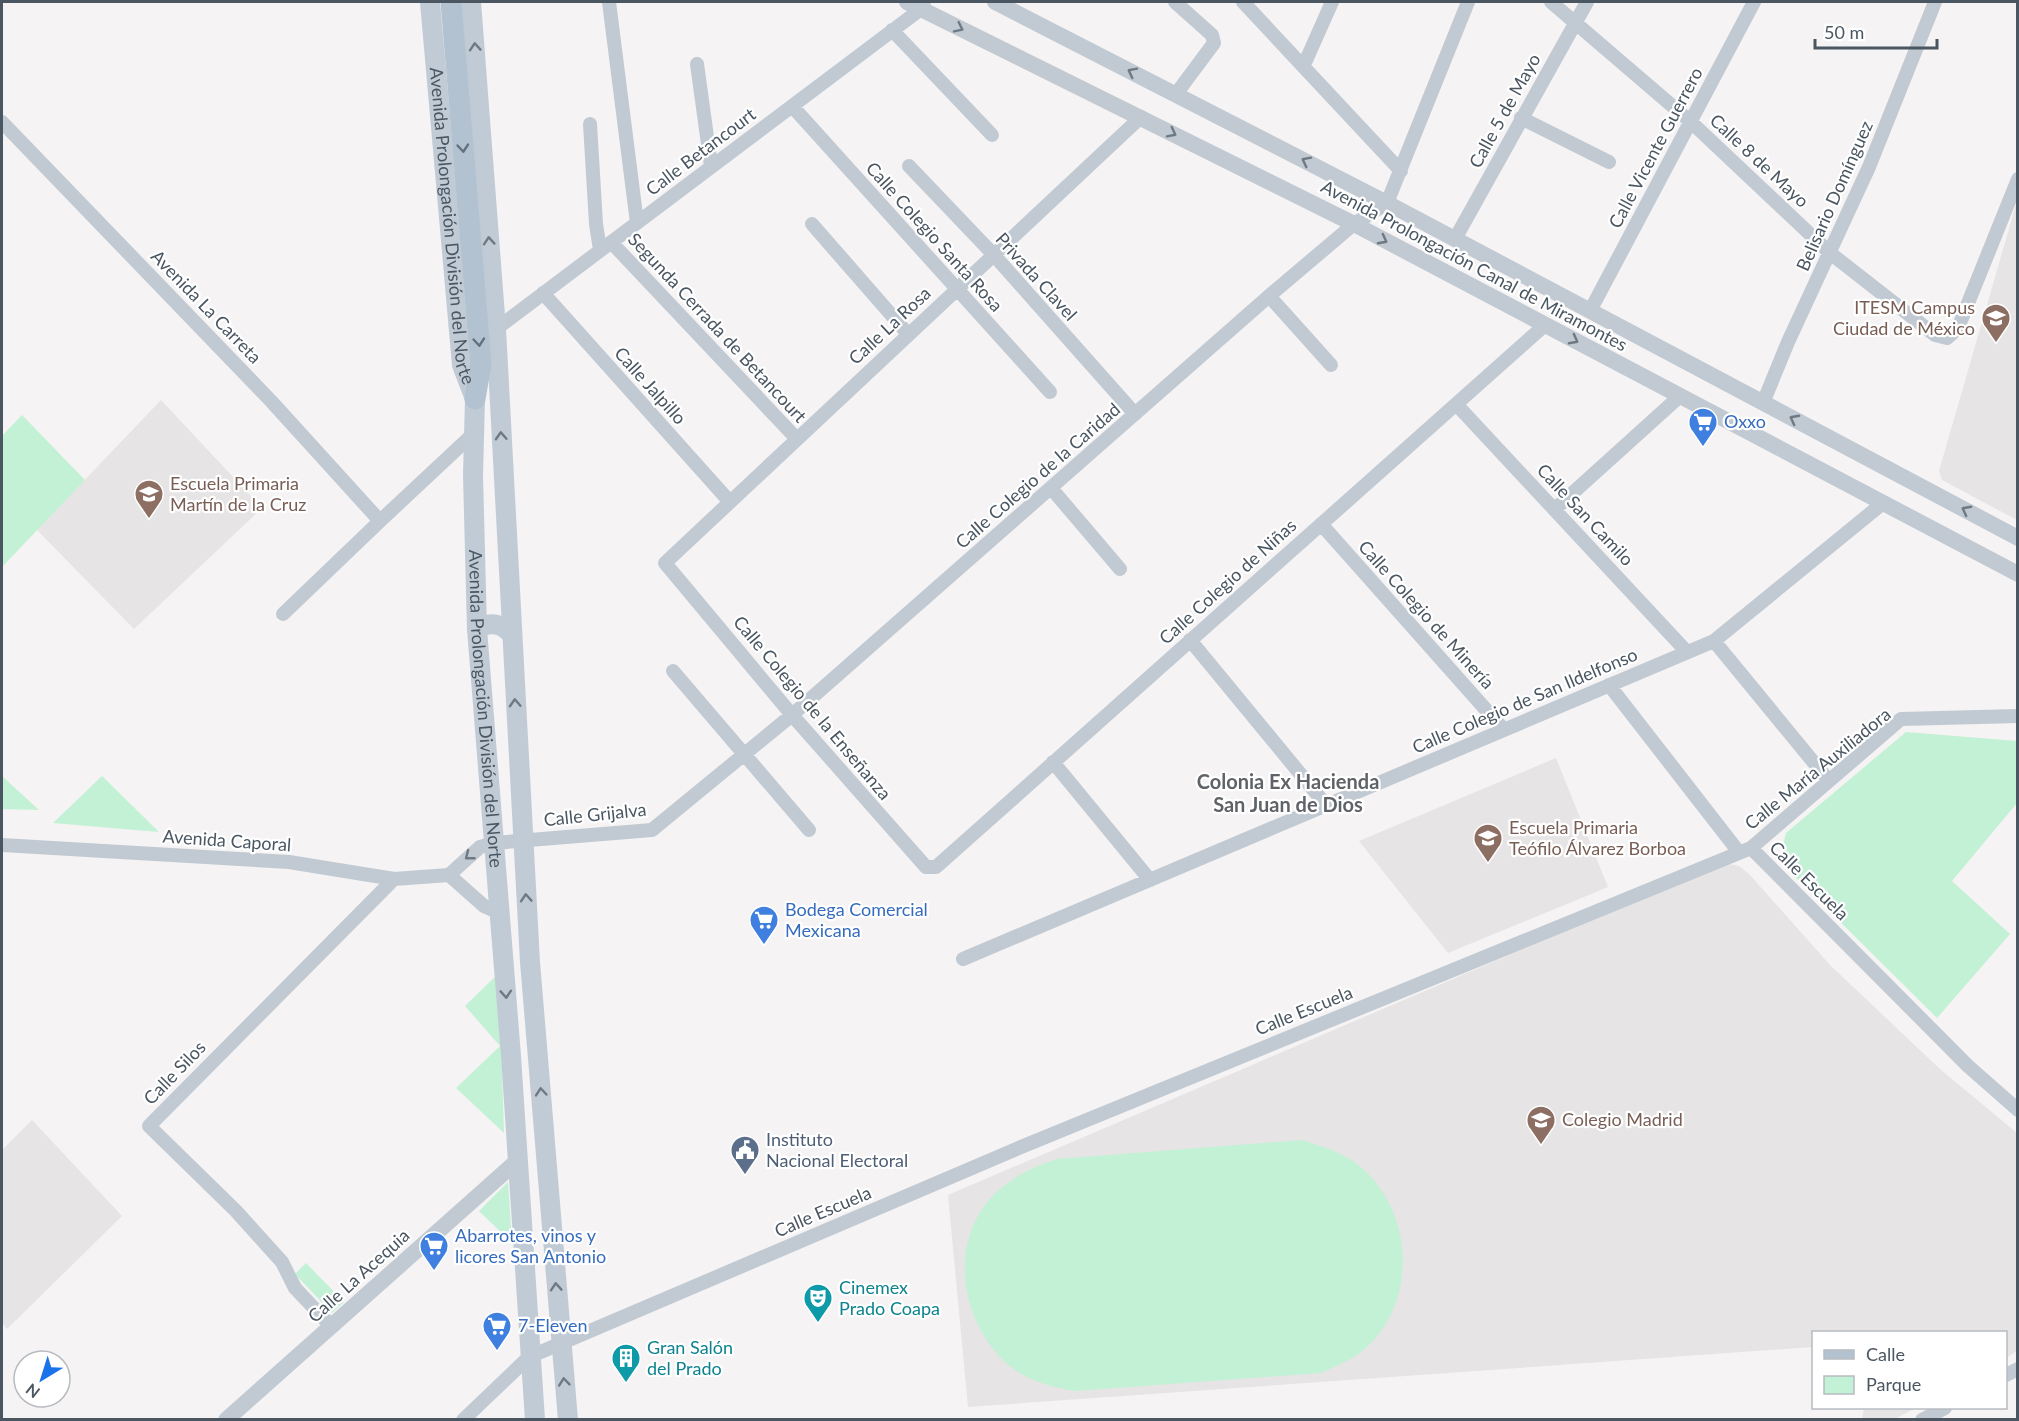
<svg xmlns="http://www.w3.org/2000/svg" width="2019" height="1421" font-family="Lato,sans-serif">
	<style>
		.education { fill: #e6e4e5 }
		.green { fill: #c3f1d5 }
		.lines { fill: none; stroke-linecap: round; stroke-linejoin: round }
		.minor { stroke: #c1cad2; stroke-width: 14 }
		.tertiary { stroke: #c1cad2; stroke-width: 16 }
		.secondary { stroke: #c1cbd6; stroke-width: 20 }
		.primary { stroke: #b3c2d1; stroke-width: 21 }
		.oneway { stroke: #6e7983 }
		.oneway2 { stroke: #6e7984 }
		.oneway3 { stroke: #64717d }
		.labels { text-anchor: middle; stroke-width: 4.5; stroke-linejoin: round; paint-order: stroke }
		.street-label { font-size: 18px; fill: #4a5661; stroke: #fff }
		.education-label { font-size: 18px; fill: #785e54; stroke: #fff; text-anchor: start }
		.shop-label { font-size: 18px; fill: #366cbe; stroke: #fff; text-anchor: start }
		.service-label { font-size: 18px; fill: #4e5e75; stroke: #fff; text-anchor: start }
		.culture-label { font-size: 18px; fill: #0d838f; stroke: #fff; text-anchor: start }
		.neighbourhood-label { font-size: 20px; font-weight: bold; fill: #5f6368; stroke: #fff }
	</style>
	<rect width="100%" height="100%" fill="#f5f3f3"/>
	<path class="education" d="M2017,201V520L1942,480L1939,471Z
		M161,400L262,508L134,629L37,530Z
		M1556,758L1608,887L1448,953L1359,841Z
		M1724,863L1739,866L1749,874L1830,965L1941,1070L2017,1133V1351L2006,1358V1332H1814L1813,1347L968,1407L948,1195Z
		M32,1120L122,1216L7,1329L2,1323V1150Z
		M1864,1408H1916L1895,1419H1862Z"/>
	<path class="green" d="M22,415L85,480L2,567V436Z
		M1906,732L2017,741V803L1952,881L2010,934L1937,1018L1779,861L1786,833Z
		M2,776L39,810L2,809Z
		M102,776L159,832L53,823Z
		M499,973L504,1133L456,1088L500,1046L465,1006Z
		M1302,1140C1324,1147 1346,1153 1363,1169C1418,1218 1417,1315 1354,1357C1344,1363 1331,1368 1321,1373L1075,1391C1053,1387 1030,1382 1011,1367C959,1325 945,1236 1000,1189C1018,1174 1036,1166 1057,1159Z
		M508,1182L512,1243L479,1211Z
		M306,1263L344,1302L332,1313L295,1274Z"/>
	<g class="lines">
		<path class="minor" d="M609,2L637,223
			M1175,2L1212,35L1214,43L1176,94
			M1243,2L1401,171
			M1551,2L1691,122L1830,253L1935,335L1947,338L1958,328L2018,179
			M892,30L992,135
			M697,64L711,166
			M1304,65L1332,2
			M792,106L1050,392
			M1141,117L665,563L792,715L926,867H936L1545,325
			M1521,118L1609,162
			M2,122L271,401L380,521L473,434
			M590,124L596,224L600,250
			M909,166L993,254L1135,414
			M812,224L908,334
			M1455,239L1587,2
			M611,242L797,439
			M543,293L730,502
			M1269,296L1331,365
			M1590,311L1754,2
			M496,329L921,9L924,2
			M1763,403L1788,342L1869,167L1935,2
			M1456,404L1687,652
			M1051,488L1120,569
			M1555,509L1680,396
			M1321,524L1504,730
			M283,614L380,521
			M1190,640L1326,805
			M1714,641L1829,781
			M673,671L809,830
			M1609,685L1738,851
			M1053,762L1150,880
			M2,845L289,862L394,879L449,875L484,906L500,913
			M1751,848L1968,1066L2018,1110
			M449,875L480,847L494,843L652,830L792,715L1269,296L1354,224L1387,203L1468,2
			M963,959L1714,641L1883,503
			M331,1326L295,1288L282,1262L236,1211L149,1126L394,879
			M2006,1375L2018,1369
			M463,1420L529,1357L1021,1147L1751,848L1901,719L2018,716
			M1922,1420L1945,1408"/>
		<path class="tertiary" d="M907,2L1354,224L2018,574
			M995,2L1387,203L2018,538
			M226,1420L517,1161"/>
		<g class="secondary">
			<path id="s1" d="M430,2L462,365L475,399L473,475L477,629L511,1056L535,1420"/>
			<path d="M471,2L496,329L530,962L568,1420"/>
			<path d="M477,629C490,621 502,623 512,635"/>
		</g>
		<path class="primary" d="M451,2L481,364L475,399"/>
	</g>
	<defs><path id="oneway-chevron" d="M-2-3.5L2.5 0L-2 3.5" fill="none" stroke-width="1.6" stroke-linecap="round" stroke-linejoin="round" transform="scale(1.5)"/></defs>
	<g class="oneway">
		<use href="#oneway-chevron" transform="translate(959 28) rotate(26)"/>
		<use href="#oneway-chevron" transform="translate(1132 72) rotate(-153)"/>
		<use href="#oneway-chevron" transform="translate(1172 133) rotate(27)"/>
		<use href="#oneway-chevron" transform="translate(1306 161) rotate(-153)"/>
		<use href="#oneway-chevron" transform="translate(1383 240) rotate(28)"/>
		<use href="#oneway-chevron" transform="translate(1574 340) rotate(28)"/>
		<use href="#oneway-chevron" transform="translate(1794 419) rotate(-152)"/>
		<use href="#oneway-chevron" transform="translate(1966 510) rotate(-152)"/>
		<use href="#oneway-chevron" transform="translate(469 856) rotate(142)"/>
	</g>
	<g class="oneway2">
		<use href="#oneway-chevron" transform="translate(475 47) rotate(-94)"/>
		<use href="#oneway-chevron" transform="translate(489 241) rotate(-94)"/>
		<use href="#oneway-chevron" transform="translate(501 436) rotate(-93)"/>
		<use href="#oneway-chevron" transform="translate(515 703) rotate(-93)"/>
		<use href="#oneway-chevron" transform="translate(526 898) rotate(-94)"/>
		<use href="#oneway-chevron" transform="translate(506 994) rotate(86)"/>
		<use href="#oneway-chevron" transform="translate(541 1092) rotate(-95)"/>
		<use href="#oneway-chevron" transform="translate(556 1287) rotate(-94)"/>
		<use href="#oneway-chevron" transform="translate(564 1382) rotate(-96)"/>
	</g>
	<g class="oneway3">
		<use href="#oneway-chevron" transform="translate(463 148) rotate(85)"/>
		<use href="#oneway-chevron" transform="translate(479 342) rotate(85)"/>
	</g>
	<defs>
		<g id="university-pin" transform="scale(1.5)"><path d="M0 17L-7.5 6A9.5 9.5 0 1 1 7.5 6Z" fill="#8d6e63" stroke="#fff"/><path d="M0-5L7-2L0 1L-7-2ZM-4 1L0 2.5L4 1V4Q0 6-4 4Z" fill="#fff"/></g>
		<g id="supermarket-pin" transform="scale(1.5)"><path d="M0 17L-7.5 6A9.5 9.5 0 1 1 7.5 6Z" fill="#3f7fe0" stroke="#fff"/><path d="M-6-5.5h2.5l.6 2H6L4.5 2H-2.5L-4.4-4H-6ZM-1.5 3.2a1.3 1.3 0 1 0 .1 0ZM3 3.2a1.3 1.3 0 1 0 .1 0Z" fill="#fff"/></g>
		<g id="school-pin" transform="scale(1.5)"><path d="M0 17L-7.5 6A9.5 9.5 0 1 1 7.5 6Z" fill="#8d6e63" stroke="#fff"/><path d="M0-5L7-2L0 1L-7-2ZM-4 1L0 2.5L4 1V4Q0 6-4 4Z" fill="#fff"/></g>
		<g id="civic-pin" transform="scale(1.5)"><path d="M0 17L-7.5 6A9.5 9.5 0 1 1 7.5 6Z" fill="#5c6f8a" stroke="#fff"/><path d="M-.6-6.5H3V-4.5H.6V-3L4-1V1h2V6H-6V1h2V-1L-.6-3ZM-1.2 2.5V6h2.4V2.5Z" fill="#fff"/></g>
		<g id="theatre-pin" transform="scale(1.5)"><path d="M0 17L-7.5 6A9.5 9.5 0 1 1 7.5 6Z" fill="#0f9aa8" stroke="#fff"/><path d="M-5-5.5Q0-4 5-5.5V0Q5 5 0 6Q-5 5-5 0ZM-3.3-2.5H-1v1.5H-3.3ZM1-2.5H3.3v1.5H1ZM-2.8 1Q0 5.5 2.8 1Z" fill="#fff"/></g>
		<g id="building-pin" transform="scale(1.5)"><path d="M0 17L-7.5 6A9.5 9.5 0 1 1 7.5 6Z" fill="#0f9aa8" stroke="#fff"/><path d="M-4-6H4V6H1V3H-1V6H-4ZM-2.5-4.3h1.7v1.8h-1.7ZM.8-4.3h1.7v1.8H.8ZM-2.5-1h1.7V.8h-1.7ZM.8-1h1.7V.8H.8Z" fill="#fff"/></g>
	</defs>
	<g fill-rule="evenodd">
		<use href="#university-pin" x="1996" y="318"/>
		<use href="#supermarket-pin" x="1703" y="422"/>
		<use href="#school-pin" x="149" y="494"/>
		<use href="#school-pin" x="1488" y="838"/>
		<use href="#supermarket-pin" x="764" y="920"/>
		<use href="#school-pin" x="1541" y="1120"/>
		<use href="#civic-pin" x="745" y="1150"/>
		<use href="#supermarket-pin" x="434" y="1246"/>
		<use href="#theatre-pin" x="818" y="1298"/>
		<use href="#supermarket-pin" x="497" y="1326"/>
		<use href="#building-pin" x="626" y="1358"/>
	</g>
	<g class="labels">
		<g class="street-label">
			<text transform="translate(1505 111) rotate(-61)" y="6">Calle 5 de Mayo</text>
			<text transform="translate(1656 148) rotate(-62)" y="6">Calle Vicente Guerrero</text>
			<text transform="translate(701 152) rotate(-37)" y="6">Calle Betancourt</text>
			<text transform="translate(1759 161) rotate(43)" y="6">Calle 8 de Mayo</text>
			<text transform="translate(1835 196) rotate(-66)" y="6">Belisario Domínguez</text>
			<text dy="6" stroke="none"><textPath href="#s1" startOffset="225">Avenida Prolongación División del Norte</textPath></text>
			<text transform="translate(934 237) rotate(48)" y="6">Calle Colegio Santa Rosa</text>
			<text transform="translate(1474 266) rotate(28)" y="6">Avenida Prolongación Canal de Miramontes</text>
			<text transform="translate(1036 277) rotate(48)" y="6">Privada Clavel</text>
			<text transform="translate(206 307) rotate(46)" y="6">Avenida La Carreta</text>
			<text transform="translate(890 326) rotate(-43)" y="6">Calle La Rosa</text>
			<text transform="translate(717 328) rotate(47)" y="6">Segunda Cerrada de Betancourt</text>
			<text transform="translate(650 386) rotate(48)" y="6">Calle Jalpillo</text>
			<text transform="translate(1038 476) rotate(-41)" y="6">Calle Colegio de la Caridad</text>
			<text transform="translate(1585 515) rotate(47)" y="6">Calle San Camilo</text>
			<text transform="translate(1228 582) rotate(-42)" y="6">Calle Colegio de Niñas</text>
			<text transform="translate(1426 615) rotate(48)" y="6">Calle Colegio de Minería</text>
			<text transform="translate(1525 701) rotate(-23)" y="6">Calle Colegio de San Ildelfonso</text>
			<text transform="translate(812 708) rotate(50)" y="6">Calle Colegio de la Enseñanza</text>
			<text dy="6" stroke="none"><textPath href="#s1" startOffset="711">Avenida Prolongación División del Norte</textPath></text>
			<text transform="translate(1818 769) rotate(-39)" y="6">Calle María Auxiliadora</text>
			<text transform="translate(595 815) rotate(-6)" y="6">Calle Grijalva</text>
			<text transform="translate(227 841) rotate(4)" y="6">Avenida Caporal</text>
			<text transform="translate(1809 881) rotate(45)" y="6">Calle Escuela</text>
			<text transform="translate(1304 1011) rotate(-22)" y="6">Calle Escuela</text>
			<text transform="translate(175 1073) rotate(-46)" y="6">Calle Silos</text>
			<text transform="translate(823 1212) rotate(-23)" y="6">Calle Escuela</text>
			<text transform="translate(359 1276) rotate(-42)" y="6">Calle La Acequia</text>
		</g>
		<g class="education-label">
			<text x="1975" y="314" text-anchor="end">ITESM Campus<tspan x="1975" dy="21">Ciudad de México</tspan></text>
			<text x="170" y="490">Escuela Primaria<tspan x="170" dy="21">Martín de la Cruz</tspan></text>
			<text x="1509" y="834">Escuela Primaria<tspan x="1509" dy="21">Teófilo Álvarez Borboa</tspan></text>
			<text x="1562" y="1126">Colegio Madrid</text>
		</g>
		<g class="shop-label">
			<text x="1724" y="428">Oxxo</text>
			<text x="785" y="916">Bodega Comercial<tspan x="785" dy="21">Mexicana</tspan></text>
			<text x="455" y="1242">Abarrotes, vinos y<tspan x="455" dy="21">licores San Antonio</tspan></text>
			<text x="518" y="1332">7-Eleven</text>
		</g>
		<g class="service-label">
			<text x="766" y="1146">Instituto<tspan x="766" dy="21">Nacional Electoral</tspan></text>
		</g>
		<g class="culture-label">
			<text x="839" y="1294">Cinemex<tspan x="839" dy="21">Prado Coapa</tspan></text>
			<text x="647" y="1354">Gran Salón<tspan x="647" dy="21">del Prado</tspan></text>
		</g>
		<g class="neighbourhood-label">
			<text x="1288" y="789">Colonia Ex Hacienda<tspan x="1288" dy="23">San Juan de Dios</tspan></text>
		</g>
	</g>
	<rect width="2019" height="1421" fill="none" stroke="#4a5661" stroke-width="6"/>
	<rect x="1812" y="1331" width="195" height="78" fill="#ffffff" stroke="#b7bbc0" stroke-width="1.5"/>
	<rect x="1824" y="1350" width="30" height="9" fill="#b3c2d1" stroke="#b7bbc0" stroke-width="1.5"/>
	<text x="1866" y="1361" font-size="18" fill="#4a5661">Calle</text>
	<rect x="1824" y="1376" width="30" height="18" fill="#c3f1d5" stroke="#b7bbc0" stroke-width="1.5"/>
	<text x="1866" y="1391" font-size="18" fill="#4a5661">Parque</text>
	<g transform="translate(42 1379) rotate(218)"><circle r="28" fill="#ffffff" stroke="#b7bbc0" stroke-width="1.5"/>
	<path d="M0-4.5L10 22L0 15L-10 22Z" fill="#1a73e8"/>
	<text y="-9" font-size="16" font-weight="bold" text-anchor="middle" fill="#4a5661">N</text>
	</g>
	<path d="M1815 39v9h122v-9" fill="none" stroke="#4a5661" stroke-width="3"/>
	<text x="1824" y="39" font-size="18" fill="#4a5661" stroke="#ffffff" stroke-width="4.5" paint-order="stroke">50 m</text>
</svg>
